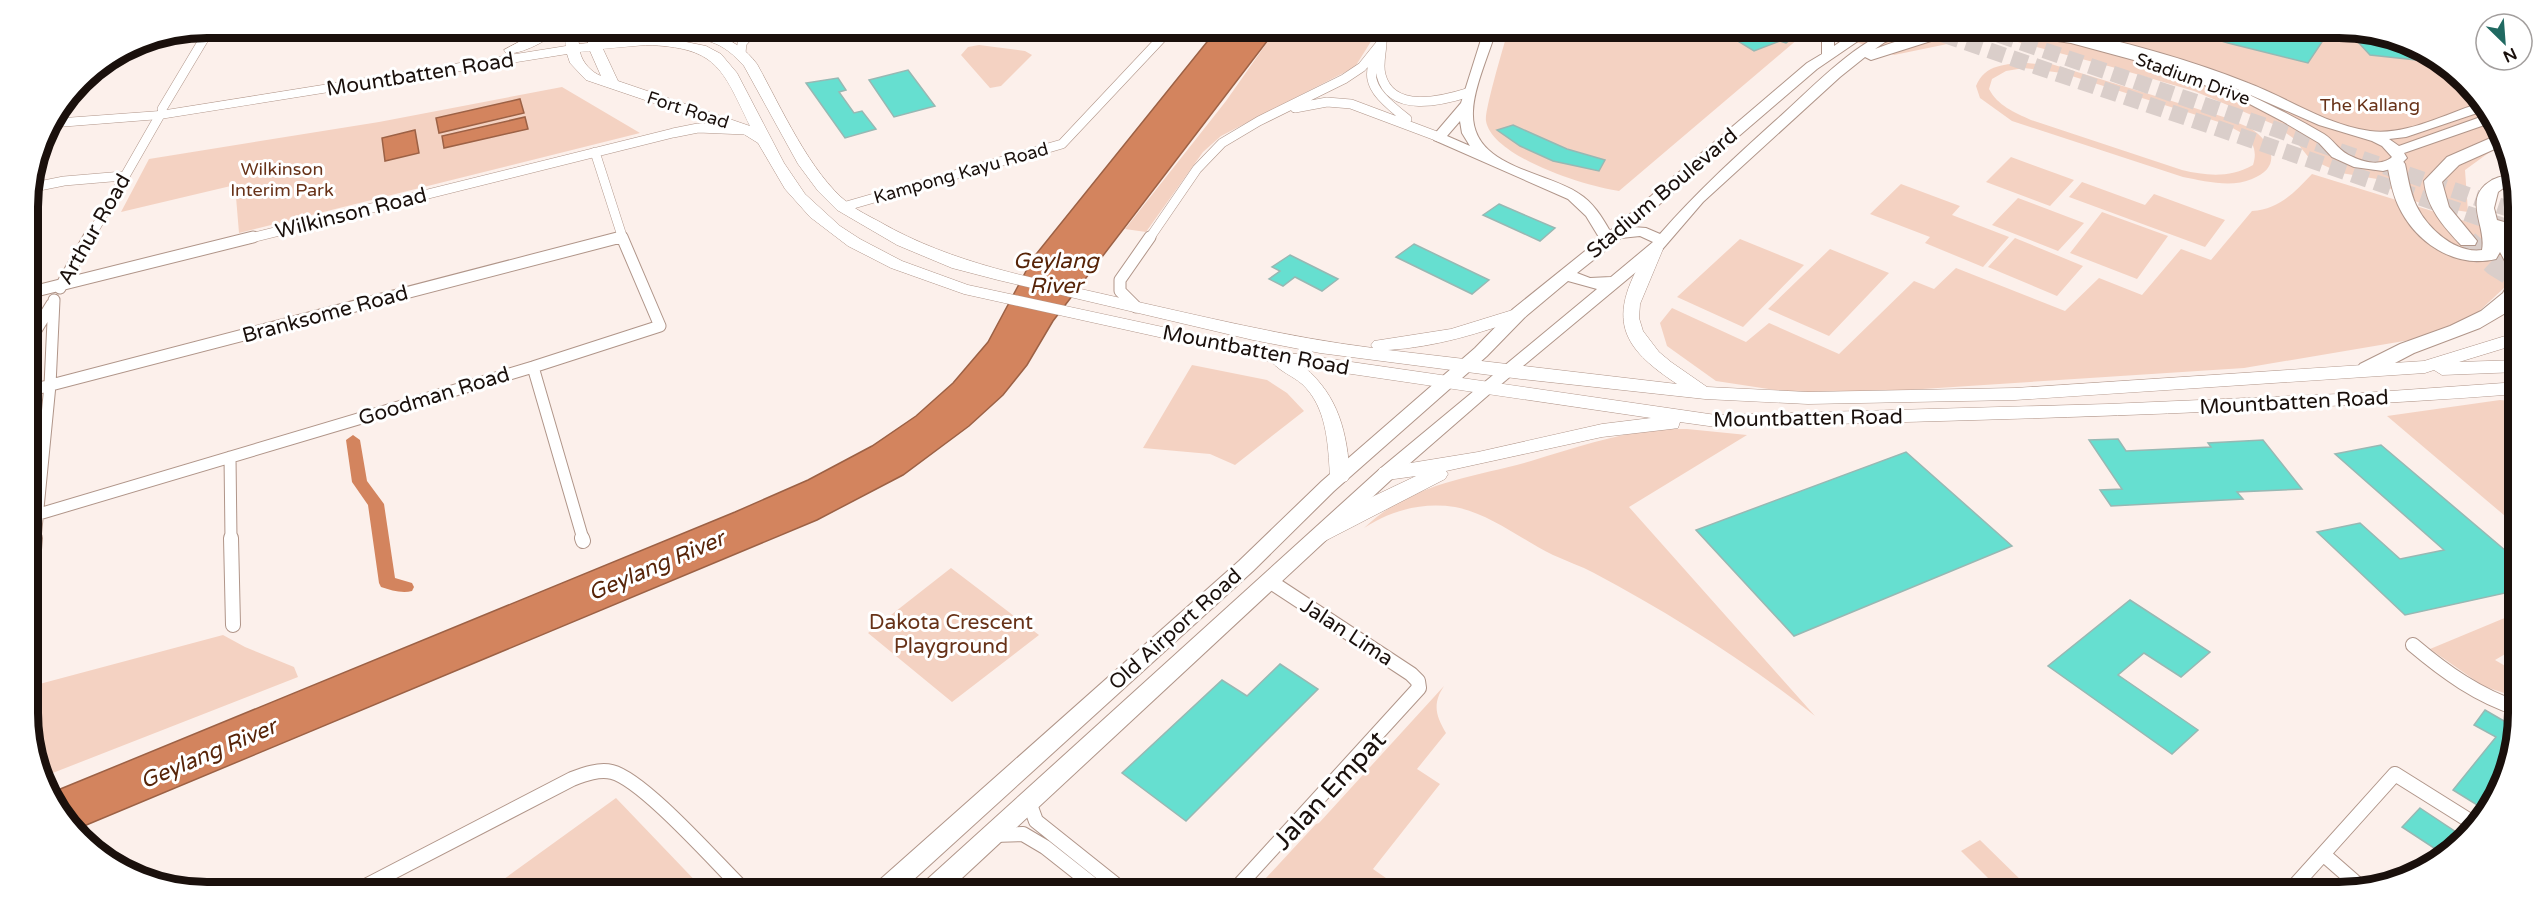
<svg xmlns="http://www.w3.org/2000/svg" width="2546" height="919" font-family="'Varela Round',sans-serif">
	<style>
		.green { fill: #f4d2c2; fill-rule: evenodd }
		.water { fill: #d3845e; stroke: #9c6145; stroke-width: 1.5 }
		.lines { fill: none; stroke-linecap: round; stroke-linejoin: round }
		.canal { fill: #d3845e; fill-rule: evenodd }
		.building { fill: #66dfd0; stroke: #97b8b3; stroke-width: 1.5 }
		.highway-tunnel-far1 { stroke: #daceca; stroke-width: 16; stroke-dasharray: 16 8; stroke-linecap: butt }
		.highway-tunnel { stroke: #daceca; stroke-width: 21; stroke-dasharray: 21 10; stroke-linecap: butt }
		.street-far2-casing { stroke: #b09589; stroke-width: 10 }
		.street-far1-casing { stroke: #b09589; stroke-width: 13 }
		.street-casing { stroke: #b09589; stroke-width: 16 }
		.secondary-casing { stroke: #b09589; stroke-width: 2 }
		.primary-casing { stroke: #b09589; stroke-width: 1 }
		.highway-casing { stroke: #b09589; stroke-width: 2 }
		.street-far2 { stroke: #fff; stroke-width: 9 }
		.street-far1 { stroke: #fff; stroke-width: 11 }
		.street { stroke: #fff; stroke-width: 14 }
		.secondary { fill: #fff; fill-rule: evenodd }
		.primary { fill: #fff; fill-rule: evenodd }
		.highway { fill: #fff; fill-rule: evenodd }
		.labels { text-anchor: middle; stroke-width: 6; stroke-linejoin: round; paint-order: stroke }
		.far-street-label { font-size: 18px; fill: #1a100c; stroke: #fff }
		.far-park-label { font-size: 18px; fill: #673218; stroke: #fff }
		.street-label { font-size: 21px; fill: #1a100c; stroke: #fff }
		.park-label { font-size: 21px; fill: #673218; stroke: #fff }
		.water-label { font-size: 22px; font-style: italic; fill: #572408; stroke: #fff }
		.near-street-label { font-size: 26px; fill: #1a100c; stroke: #fff }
		.rim { fill: none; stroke: #1a100c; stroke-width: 8 }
	</style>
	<rect width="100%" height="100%" fill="#fcf0eb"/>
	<path class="green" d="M1278,27H1380L1355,67L1221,136L1203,152L1146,232L1125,229L1226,101Z
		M1509,27H1812L1619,191C1587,187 1492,157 1486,121C1484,111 1505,42 1509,27Z
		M1836,27H2340L2397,36L2475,88L2501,127L2505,141L2465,170L2468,212L2427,206L2398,194L2377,179L2341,173L2310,159L2293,138L2273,124L2194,91L2112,67L1991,35L1894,55L1844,38Z
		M979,45L1025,51L1032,55L1001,86L990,88L961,55L968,47Z
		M2027,63L2045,65L2048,63L2227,118C2235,122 2245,125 2253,130C2274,145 2281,168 2252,179C2231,188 2204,181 2183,177L2012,121L1980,98L1976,86C1985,64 2006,64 2027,63ZM2024,68L2062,73L2222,123C2241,132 2261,140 2253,165C2230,178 2207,176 2182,170L2031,120C2014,112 1998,106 1989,89L1992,79L2006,71Z
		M562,87L640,133L239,233L235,185L121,212L149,159L379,122Z
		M2011,157L2074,180L2050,206L1986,182Z
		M2312,174L2497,231L2518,268V275L2461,328L2410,340L2244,368L1815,396L1716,381L1667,346L1660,323L1672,308L1746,342L1769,323L1839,354L1914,281L1934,289L1956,268L2065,311L2099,278L2142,295L2181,249L2211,260L2252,211C2279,209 2294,193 2312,174Z
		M2082,182L2145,205L2154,194L2225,220L2205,247L2069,197Z
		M1901,184L1960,206L1952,215L2009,237L1983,267L1925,243L1930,237L1870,214Z
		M2018,198L2084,223L2058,251L1992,225Z
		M2102,212L2168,236L2137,279L2070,253Z
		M2015,238L2083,266L2057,296L1988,267Z
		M1740,239L1804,265L1743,327L1677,297Z
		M1830,249L1889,273L1829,336L1768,309Z
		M1192,365L1267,380L1287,393L1304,411L1235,465L1210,454L1143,448Z
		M2500,400L2518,402V527L2387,416Z
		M1660,429H1687L1747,435L1629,507L1815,716C1747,662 1671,614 1594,573C1581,566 1566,561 1553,555C1520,539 1491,514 1455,507C1422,502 1392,510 1364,528C1412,482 1471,478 1531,461C1574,448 1615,434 1660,429Z
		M951,568L1039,635L952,702L868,633Z
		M2519,612V646L2495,660L2519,674V698L2483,686L2430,649Z
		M223,635L245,647L294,667L298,677L45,776L30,747V688L32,686Z
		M1444,686C1432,704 1436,716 1446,733L1417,769L1440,784L1373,869L1406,892H1253L1316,824L1319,823Z
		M616,798L706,892H486Z
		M1980,840L2028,887L2020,892H2002L1961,851Z"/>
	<path class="water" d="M1219,27H1278L1053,321L1027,365L1003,395L969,426L903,475L817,520L72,831L53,792L735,512L808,480L872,446L916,416L953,383L988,342L1033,258Z
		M520,99L524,113L439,133L436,118Z
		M525,117L528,129L444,148L442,136Z
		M415,130L419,153L385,161L382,138Z"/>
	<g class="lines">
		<path class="canal" d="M353,435L360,440L367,481L384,504L395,578L412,583L414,587L412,591C402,594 391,590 381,587L379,583L368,505L352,482L346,440Z"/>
	</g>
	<path class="building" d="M1762,27H1807L1786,43L1780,41L1754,51L1736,40L1755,33Z
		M2186,27H2332L2308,63L2228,43L2185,30Z
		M2350,29L2397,36L2435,62L2370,55L2358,42Z
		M908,70L935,106L894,117L869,80Z
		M838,78L846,90L839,92L854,113L862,111L876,129L845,138L806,83Z
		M1513,125L1567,149L1605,160L1599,171L1553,161L1520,146L1497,130Z
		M1499,204L1555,228L1540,241L1483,215Z
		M1414,244L1489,280L1472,294L1396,257Z
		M1290,255L1338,279L1322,291L1295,277L1283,286L1269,279L1280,271L1272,267Z
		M2118,439L2126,451L2211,447L2208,443L2263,440L2302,489L2237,492L2243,499L2111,506L2100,490L2122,489L2089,440Z
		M2381,445L2519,562V590L2405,615L2317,532L2360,523L2400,559L2444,550L2335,454Z
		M1906,452L2012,546L1794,636L1696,530Z
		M2130,600L2210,652L2181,677L2144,653L2118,675L2198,730L2172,754L2048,666Z
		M1280,664L1318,689L1186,821L1122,773L1222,680L1247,696Z
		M2485,710L2516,728L2510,770L2501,785L2500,784L2482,808L2453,790L2496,737L2474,725Z
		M2420,808L2465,838L2449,855L2446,856L2402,827Z"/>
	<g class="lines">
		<path class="highway-tunnel-far1" d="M1921,27L2518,231
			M1976,27L2518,212"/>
		<path class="highway-tunnel" d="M2468,241L2494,265L2518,280"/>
		<g class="street-far2-casing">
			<path id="street-far2" d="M1389,27C1365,76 1361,83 1407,119
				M691,32L728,27
				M1382,42C1382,52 1378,64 1381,75C1391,114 1442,101 1470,92
				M741,53L742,43L756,27
				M1295,108L1327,102L1351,104L1439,137
				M162,109L211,27
				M595,152L623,239
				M29,188L64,181L123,176
				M843,207L1062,144L1172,27
				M89,239L160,115
				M247,239L673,133L698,128L745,130
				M615,239L622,237
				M1149,239L1197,169L1222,143L1259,121L1344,79L1362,67L1382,42"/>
		</g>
		<g class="street-far1-casing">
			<path id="street-far1" d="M60,288L89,237
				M28,293L253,237
				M1136,307L1120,291V280L1150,237
				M28,343L52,304
				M533,367L583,539
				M28,391L621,237
				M230,457L231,539
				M29,517L533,367L660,326L622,237
				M35,539L50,385L54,300"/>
		</g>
		<g class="street-casing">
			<path id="street" d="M231,538L233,625
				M582,538L583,541
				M30,596L35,538
				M2413,645C2445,672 2478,696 2519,709
				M1029,802L1036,821L1125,892
				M994,835L1023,834L1045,847L1102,892
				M2323,854L2363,889
				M354,892L572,779C585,774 599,769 612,772C644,780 719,866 746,892
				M1233,892L1419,688L1418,681L1411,674L1271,582
				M2289,892L2395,774L2478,826"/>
		</g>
		<g class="secondary-casing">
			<path id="secondary" d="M1485,27H1497C1490,52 1474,86 1473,111C1470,167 1542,170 1578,193C1593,202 1602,217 1610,231L1807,63L1822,54V27H1834V46L1850,35L1856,27H1868L1858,41L1817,69L1633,227L1646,228L1660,234C1699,189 1742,151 1785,112C1816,84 1858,39 1899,28L1905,32L1903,35L1885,42L1875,49C1923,30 1984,21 2035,30L2033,27H2056C2121,41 2186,58 2248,83C2288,98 2326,125 2370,131C2408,136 2448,112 2484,102L2489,109L2406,137L2389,139L2399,146L2489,114H2492L2496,121L2404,153L2407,158L2398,167L2383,171L2354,167L2332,157L2319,143L2282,121L2242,100L2156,66L2071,43L1995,32L1931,41L1871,60L1865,57L1840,77L1703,202L1660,252L1493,391L1393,478L947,892H918L922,884L1381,468L1597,289L1568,281L1525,317L1487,356L1334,491L1253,571L900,892H871L875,884L1239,561L1322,481L1475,348L1513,309L1600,239L1586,216L1568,199L1434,140L1432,137L1461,103ZM2212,78L2319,125L2372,141L2382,146L2392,157C2382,166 2365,163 2353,157C2339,152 2335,141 2324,134C2288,113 2251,95 2212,78ZM1460,121L1462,133L1470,146L1447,136ZM1640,236L1653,242L1611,277L1590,278L1577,273L1621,238Z"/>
		</g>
		<g class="primary-casing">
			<path id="primary" d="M547,27H562C553,38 520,56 506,53L504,50Z
				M562,27H576L579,44L588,43L586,27H600L602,41L666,38L706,46L721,54L737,73L784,163L805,194L840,226L860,239L902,261L968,285L1269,350L1716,415L2108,404L2362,393L2518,382V394C2251,414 1984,420 1716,427L1680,422L1678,428L1671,429L1602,437L1446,471L1448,474L1445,479L1323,542L1316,539L1313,534L1316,529L1374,496L1416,476L1387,480L1380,478L1377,473L1380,468L1478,452L1602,424L1651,418L1304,367C1339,396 1347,433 1350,476L1347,481L1340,483L1333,481L1330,476C1328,444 1327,407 1302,384C1293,376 1279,371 1272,362L964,294L891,268L848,246L810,217L785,189L758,143L742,133L586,80L570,63L567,54L160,119L45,128L51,119L160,111L566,46ZM646,45C717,47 722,68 750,126L618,81L603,49ZM590,51L601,76C591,72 582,62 580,52Z
				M663,27C698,27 735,34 757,64C781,107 810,173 848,203C858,211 869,216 880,222C953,264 1034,278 1116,297C1201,316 1286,337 1373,348L1371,345L1374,341L1451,329L1519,308L1525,309L1528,313L1525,317C1481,333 1436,347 1388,350L1677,384C1627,351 1608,325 1637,269C1641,260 1645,247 1655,244L1663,249L1640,304L1639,318L1643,331L1659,352L1671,362L1707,387L1808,392L2015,388L2424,361L2518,332V344L2459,362L2518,360V372L2442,375L2434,370L2425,373L2015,400L1808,404L1705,399L1521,379L1320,353L1253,340L998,280L952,268L897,245L837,210L818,191L798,164L744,66C715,33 699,42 662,33L660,30Z"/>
		</g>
		<g class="highway-casing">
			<path id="highway" d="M2502,133L2506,144L2459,165L2442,182L2449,207L2477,241L2475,245H2461C2443,226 2427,208 2424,181L2447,157Z
				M2396,159L2402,160L2405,164C2408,178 2410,192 2416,205C2427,228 2455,254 2482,250C2487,225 2461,198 2492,180C2499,177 2503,175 2510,177L2513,181L2498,192L2494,208L2497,220L2504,222L2518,248V274L2511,272L2500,252L2496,259C2454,269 2415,242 2398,205C2392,192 2390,178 2387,164L2390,160Z
				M2518,277V301L2509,311L2480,328L2414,353L2374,374L2367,376L2360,374L2356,369L2360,364L2400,344L2450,326L2481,311L2503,293L2511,279Z"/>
		</g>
		<use href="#street-far2" class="street-far2"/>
		<use href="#street-far1" class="street-far1"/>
		<use href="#street" class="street"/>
		<use href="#secondary" class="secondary"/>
		<use href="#primary" class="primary"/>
		<use href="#highway" class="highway"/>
	</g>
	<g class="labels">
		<g class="far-street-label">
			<text transform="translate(2193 79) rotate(20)" y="6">Stadium Drive</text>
			<text transform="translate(688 110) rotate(18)" y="6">Fort Road</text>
			<text transform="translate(961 173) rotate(-16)" y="6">Kampong Kayu Road</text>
		</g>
		<g class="far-park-label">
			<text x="2370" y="111">The Kallang</text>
			<text x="282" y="175">Wilkinson<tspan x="282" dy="21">Interim Park</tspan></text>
		</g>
		<g class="street-label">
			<text transform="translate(420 74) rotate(-9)" y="7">Mountbatten Road</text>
			<text transform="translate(1662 193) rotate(-40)" y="7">Stadium Boulevard</text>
			<text transform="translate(351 213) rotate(-14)" y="7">Wilkinson Road</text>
			<text transform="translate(94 229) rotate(-60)" y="7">Arthur Road</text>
			<text transform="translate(325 314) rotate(-15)" y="7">Branksome Road</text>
			<text transform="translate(1256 350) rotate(11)" y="7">Mountbatten Road</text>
			<text transform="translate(434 396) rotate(-17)" y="7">Goodman Road</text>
			<text transform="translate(2294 402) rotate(-3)" y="7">Mountbatten Road</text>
			<text transform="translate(1808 418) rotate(-1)" y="7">Mountbatten Road</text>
			<text transform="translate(1175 629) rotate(-42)" y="7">Old Airport Road</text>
			<text transform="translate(1347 632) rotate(33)" y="7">Jalan Lima</text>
		</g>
		<g class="park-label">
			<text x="951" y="629">Dakota Crescent<tspan x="951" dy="24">Playground</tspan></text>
		</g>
		<g class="water-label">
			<text x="1056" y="268">Geylang<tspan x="1056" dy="25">River</tspan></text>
			<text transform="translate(656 565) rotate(-23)" y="8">Geylang River</text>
			<text transform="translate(208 753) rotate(-23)" y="8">Geylang River</text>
		</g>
		<g class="near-street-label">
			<text transform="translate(1329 790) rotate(-47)" y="9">Jalan Empat</text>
		</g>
	</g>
	<path d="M0 0H2546V919H0ZM207 38H2339A169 169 0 0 1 2508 207V713A169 169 0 0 1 2339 882H207A169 169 0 0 1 38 713V207A169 169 0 0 1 207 38Z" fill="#fff" fill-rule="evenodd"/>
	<path class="rim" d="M207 38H2339A169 169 0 0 1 2508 207V713A169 169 0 0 1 2339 882H207A169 169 0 0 1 38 713V207A169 169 0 0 1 207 38Z"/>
	<g transform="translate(2504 42) rotate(155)"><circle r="28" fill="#ffffff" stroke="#a39f9e" stroke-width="1.5"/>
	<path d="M0-4.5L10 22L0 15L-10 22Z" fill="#206961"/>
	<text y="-9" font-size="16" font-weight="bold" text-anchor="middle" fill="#1a100c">N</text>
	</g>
</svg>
